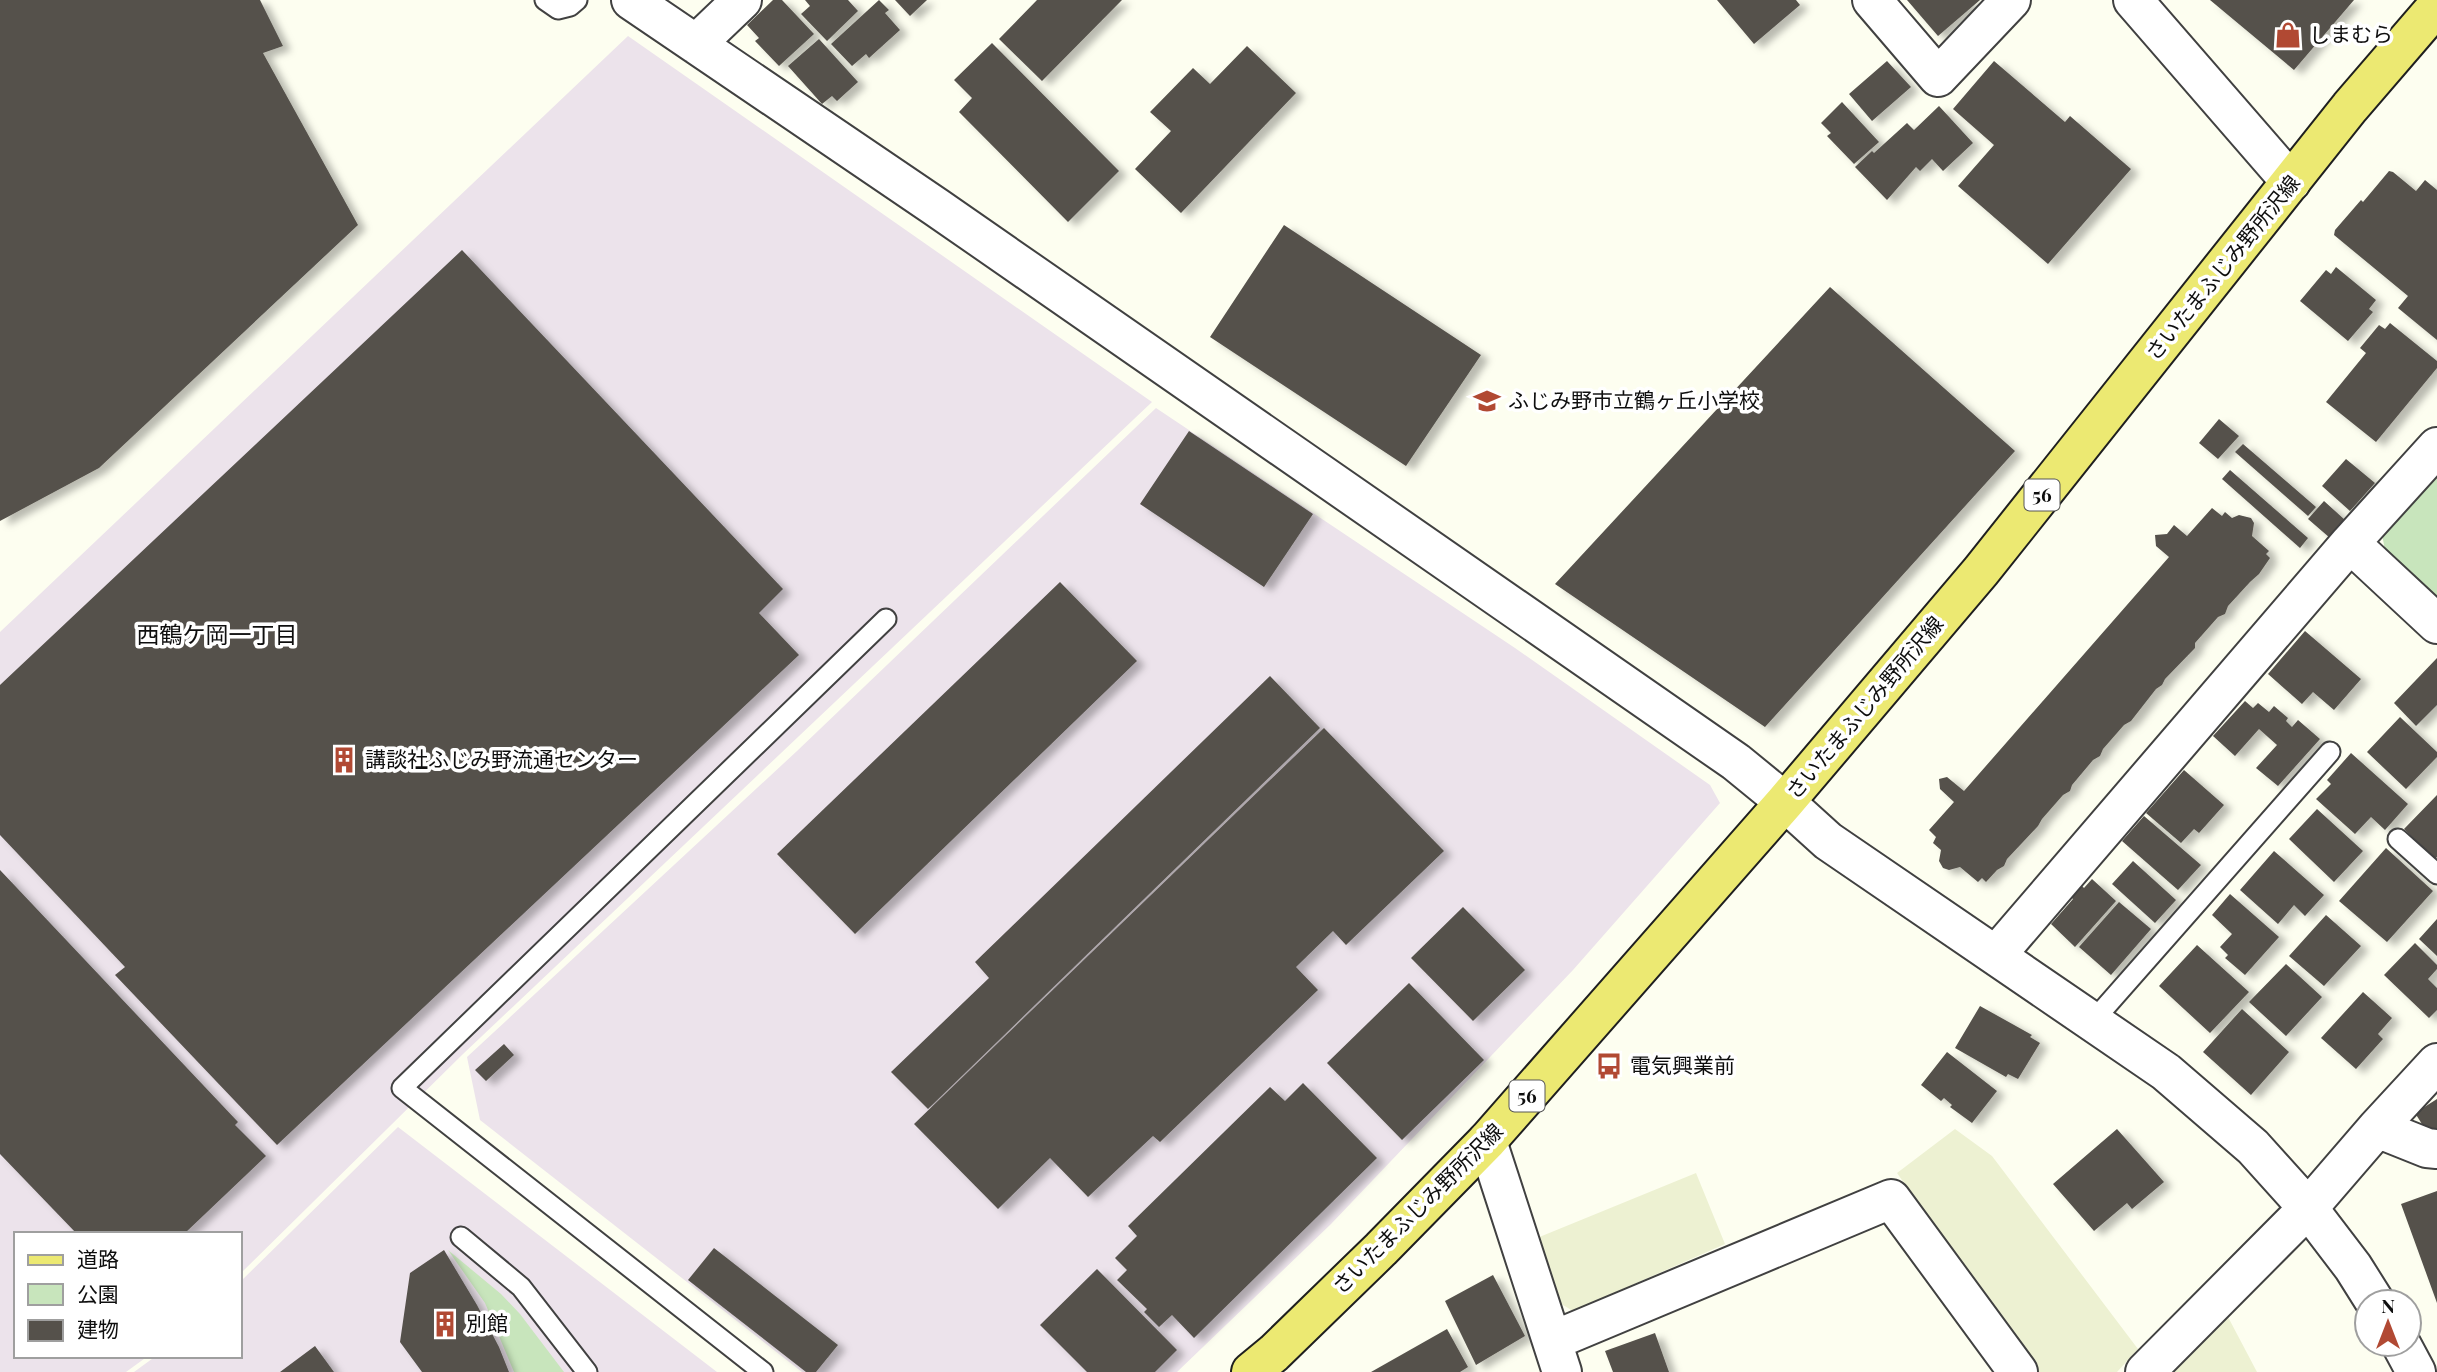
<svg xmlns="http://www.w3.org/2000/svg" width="2437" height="1372" font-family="'Playfair Display','Noto Sans JP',serif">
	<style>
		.industrial { fill: #ece3eb }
		.farmland { fill: #edf1d2 }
		.green { fill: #c8e5bc }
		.building { fill: #55514b; filter: url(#shadow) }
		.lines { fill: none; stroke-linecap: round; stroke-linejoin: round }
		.service-casing { stroke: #414141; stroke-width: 23 }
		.minor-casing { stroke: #414141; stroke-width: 42 }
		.tertiary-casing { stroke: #414141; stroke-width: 42 }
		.primary-casing { stroke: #1f1f1f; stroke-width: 42 }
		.service { stroke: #fff; stroke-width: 19 }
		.minor { stroke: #fff; stroke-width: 38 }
		.tertiary { stroke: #fff; stroke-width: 38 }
		.primary { stroke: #ece972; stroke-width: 38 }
		.labels { text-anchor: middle; stroke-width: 7; stroke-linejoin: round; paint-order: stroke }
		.shield { fill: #fff; stroke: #565656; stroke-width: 2 }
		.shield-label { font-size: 19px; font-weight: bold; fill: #0e0e0e }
		.poi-label { font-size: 21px; fill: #0e0e0e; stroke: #fff; text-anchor: start }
		.street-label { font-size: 21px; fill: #0e0e0e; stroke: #fff }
		.neighbourhood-label { font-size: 23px; fill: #0e0e0e; stroke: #fff }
	</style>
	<defs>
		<filter id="shadow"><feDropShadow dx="8" dy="4.5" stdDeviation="3.5" flood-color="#0004"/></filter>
	</defs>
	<rect width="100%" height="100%" fill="#fdfef0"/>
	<path class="industrial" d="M628,36L1152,402L463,1054L240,1274V1234H16V1356H148L126,1372H0V632Z
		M1156,408L1515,648L1710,785L1720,803L1573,970L1331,1224L1177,1372H802L480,1120L467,1057L797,751Z
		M398,1127L717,1372H134L156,1356H240V1282Z"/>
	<path class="farmland" d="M1955,1129L1992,1156L2138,1349L2117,1372H2038L1897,1173Z
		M1696,1173L1725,1244L1573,1311L1553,1299L1537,1238Z
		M2228,1317L2257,1372H2173Z"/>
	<path class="green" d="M2437,471V604L2386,556L2382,534Z
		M448,1250L501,1294L520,1314L564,1372H514L485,1303Z"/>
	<path class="building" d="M0,0H260L283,46L263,53L358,225L99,468L0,521Z
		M773,0H782L814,34L779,66L755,41L759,38L747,25Z
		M805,0H848L858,11L827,41L801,14L810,6Z
		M879,0L889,10L885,13L900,30L869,58L866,54L852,66L831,44Z
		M895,0H927L910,16Z
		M1037,0H1122L1042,81L999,39Z
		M1717,0H1796L1800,5L1754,44Z
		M1907,0H1980L1938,36Z
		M2210,0H2354L2294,70Z
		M819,39L858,82L837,101L832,96L822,104L788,66Z
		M992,43L1119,171L1068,222L959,112L972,98L954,80Z
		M1247,46L1296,93L1181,213L1135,169L1171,131L1150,112L1193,68L1210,84Z
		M1887,61L1911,87L1872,121L1849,94Z
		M1994,61L2065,122L2070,116L2131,169L2048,264L1958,186L1994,145L1953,109Z
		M1842,102L1879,142L1854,164L1827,136L1831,133L1821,123Z
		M1939,106L1973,143L1943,171L1932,159L1920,171L1916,167L1887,200L1855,167L1872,151L1874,153L1907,123L1914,130Z
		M2389,171L2393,172L2416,191L2425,180L2437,190V340L2398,308L2408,296L2334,235L2335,230L2361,200L2363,202Z
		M1284,225L1481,355L1406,466L1210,337Z
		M462,250L783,589L759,613L799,655L277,1145L115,975L125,967L0,835V685Z
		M2336,267L2376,300L2369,309L2373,312L2348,341L2300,301L2326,270L2331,274Z
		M1830,287L2015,451L1765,727L1555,584Z
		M2390,323L2437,361V368L2376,442L2326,402L2366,353L2360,348L2379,325L2385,329Z
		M2219,419L2239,436L2218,459L2199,443Z
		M1189,431L1313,514L1264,587L1140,504Z
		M2243,444L2316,507L2308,516L2235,452Z
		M2346,459L2375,483L2350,511L2322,486Z
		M2230,470L2308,538L2300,548L2222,479Z
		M2324,501L2345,520L2330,538L2308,519Z
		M2212,508L2222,516L2225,512L2232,518L2239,515L2251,518L2254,523L2252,536L2269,551L2266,554L2270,558L2259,574L2250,582L2228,606L2225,614L2218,617L2195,643V648L2165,679L2162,685L2156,689L2131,721L2124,725L2103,749L2100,756L2093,760L2072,785L2070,791L2063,795L2042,819L2038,826L2007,859L2004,866L1997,870L1986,882L1982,878L1978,882L1960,867L1949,870L1943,868L1939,861L1941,850L1933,843L1936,837L1929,830L1954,802L1940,789L1939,779L1947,777L1964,791L2169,557L2156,546L2155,535L2167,534L2174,525L2187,536Z
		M1060,582L1137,661L855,934L777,854Z
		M2305,631L2361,679L2334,710L2313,692L2302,704L2268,674Z
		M2437,658V705L2416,726L2394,703Z
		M1270,676L1320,728L928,1109L891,1072L989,978L975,962Z
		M2245,701L2253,708L2258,703L2269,712L2274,706L2288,718L2286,721L2292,727L2298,720L2320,739L2278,786L2256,768L2277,745L2259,729L2235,756L2213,736Z
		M2400,717L2437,752V757L2406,789L2367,752Z
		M1324,728L1444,851L1346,945L1333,931L1296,967L1318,990L1160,1142L1153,1136L1088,1197L1050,1158L998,1209L914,1124Z
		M2351,753L2408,804L2385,830L2371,817L2355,834L2316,799L2331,784L2327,780Z
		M2184,770L2224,805L2199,833L2194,829L2181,843L2146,813Z
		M2437,795V857L2435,859L2404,829Z
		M2317,809L2363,851L2334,882L2289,839Z
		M2144,816L2201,865L2178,890L2122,841Z
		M2386,848L2433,891L2387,942L2339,901Z
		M2274,851L2324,895L2305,916L2294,905L2278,924L2240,890Z
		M2133,861L2176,900L2155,923L2112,884Z
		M0,870L238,1122L235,1125L266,1156L184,1234H77L0,1154Z
		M2092,879L2116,901L2075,947L2051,924L2073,899L2070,896L2080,884L2084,888Z
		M2230,894L2279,937L2245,975L2225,958L2228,955L2220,947L2232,934L2212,915Z
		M2119,902L2151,929L2111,975L2079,947Z
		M1463,907L1525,970L1473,1021L1411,958Z
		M2326,915L2361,946L2324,986L2289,956Z
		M2437,919V956L2419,939Z
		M2415,943L2437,965V969L2428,979L2437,988V1010L2429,1018L2384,975Z
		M2197,945L2249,992L2210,1033L2159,986Z
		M2286,964L2322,997L2286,1036L2249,1002Z
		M1409,983L1484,1060L1402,1140L1327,1063Z
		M2363,992L2392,1018L2378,1034L2383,1039L2356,1069L2321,1038Z
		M1980,1006L2032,1035L2030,1037L2040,1043L2018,1079L2008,1074L2006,1077L1955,1048Z
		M2242,1009L2289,1052L2251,1095L2203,1052Z
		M504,1044L514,1055L486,1081L475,1070Z
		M1947,1052L1997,1091L1972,1123L1950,1107L1952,1105L1944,1098L1941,1101L1921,1085Z
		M1303,1083L1377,1158L1194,1338L1172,1315L1159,1327L1144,1312L1147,1309L1117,1280L1127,1270L1115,1258L1137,1236L1128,1226L1270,1087L1285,1101Z
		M2437,1099V1134L2427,1132L2415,1113Z
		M2117,1129L2164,1182L2132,1209L2127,1203L2094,1231L2053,1184Z
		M2437,1191V1303L2401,1204Z
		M714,1248L838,1345L816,1372H806L688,1280Z
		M444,1250L477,1305L499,1347L509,1372H422L400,1342L410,1273Z
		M1097,1269L1177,1350L1155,1372H1087L1040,1325Z
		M1493,1275L1525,1336L1476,1365L1445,1301Z
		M1447,1329L1468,1367L1460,1372H1371Z
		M1655,1333L1669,1372H1613L1605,1351Z
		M315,1346L334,1372H280Z"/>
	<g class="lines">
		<g class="service-casing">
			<path id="service" d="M545,0L558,9L570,6L577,0
				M2398,839L2437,874
				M2093,1021L2330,752
				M461,1237L521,1287L587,1372
				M763,1372L402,1088L886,619"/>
		</g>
		<g class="minor-casing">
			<path id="minor" d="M631,0L936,207L1736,762L1785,802
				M1872,0L1938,77L2011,0
				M696,44L742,0
				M2350,543L2437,624
				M1997,954L2350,543L2437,447
				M2377,1128L2427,1148L2437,1149
				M1487,1141L1562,1372
				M1552,1341L1891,1199L2018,1372
				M2145,1372L2308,1208L2377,1128L2437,1063"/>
		</g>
		<g class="tertiary-casing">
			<path id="tertiary" d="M2133,0L2291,182
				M1785,802L1828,841L2166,1072L2253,1147L2308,1208L2353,1267L2375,1302
				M2401,1344L2416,1372"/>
		</g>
		<g class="primary-casing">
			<path id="primary" d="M1251,1372L1274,1353L1381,1249L1487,1141L1785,802L1981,571L2350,107L2437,6"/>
		</g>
		<use href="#service" class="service"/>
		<use href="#minor" class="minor"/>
		<use href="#tertiary" class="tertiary"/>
		<use href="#primary" class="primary"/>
	</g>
	<defs>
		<g id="shop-bare" transform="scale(2.1)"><path d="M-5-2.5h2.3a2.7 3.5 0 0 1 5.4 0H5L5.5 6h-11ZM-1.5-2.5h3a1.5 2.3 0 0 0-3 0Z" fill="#b14933" stroke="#fff" stroke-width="2.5" paint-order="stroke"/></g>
		<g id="school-bare" transform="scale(2.1)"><path d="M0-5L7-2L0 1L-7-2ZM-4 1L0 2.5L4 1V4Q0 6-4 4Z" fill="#b14933" stroke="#fff" stroke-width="2.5" paint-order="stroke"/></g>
		<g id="building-bare" transform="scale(2.1)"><path d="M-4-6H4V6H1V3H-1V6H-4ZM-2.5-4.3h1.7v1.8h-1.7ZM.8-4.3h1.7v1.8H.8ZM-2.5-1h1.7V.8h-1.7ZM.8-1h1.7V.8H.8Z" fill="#b14933" stroke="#fff" stroke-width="2.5" paint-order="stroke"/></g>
		<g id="bus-bare" transform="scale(2.1)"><path d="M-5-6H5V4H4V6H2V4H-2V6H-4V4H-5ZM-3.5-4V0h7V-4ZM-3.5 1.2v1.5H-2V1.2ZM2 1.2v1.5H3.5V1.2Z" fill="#b14933" stroke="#fff" stroke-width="2.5" paint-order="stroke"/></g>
	</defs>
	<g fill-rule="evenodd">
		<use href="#shop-bare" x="2288" y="35"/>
		<use href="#school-bare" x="1487" y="401"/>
		<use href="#building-bare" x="344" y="760"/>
		<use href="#bus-bare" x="1609" y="1066"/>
		<use href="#building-bare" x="445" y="1324"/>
	</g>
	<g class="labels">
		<g class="shield">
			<rect x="2024.5" y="479.5" width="35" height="31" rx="5"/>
			<rect x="1509.5" y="1080.5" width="35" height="31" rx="5"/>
		</g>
		<g class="shield-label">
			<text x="2042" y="502">56</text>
			<text x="1527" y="1103">56</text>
		</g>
		<g class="poi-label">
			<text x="2309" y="42">しまむら</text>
			<text x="1508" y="408">ふじみ野市立鶴ヶ丘小学校</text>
			<text x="365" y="767">講談社ふじみ野流通センター</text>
			<text x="1630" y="1073">電気興業前</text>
			<text x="466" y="1331">別館</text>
		</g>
		<g class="street-label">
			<text transform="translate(2223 268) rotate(-51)" y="7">さいたまふじみ野所沢線</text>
			<text transform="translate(1865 708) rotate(-50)" y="7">さいたまふじみ野所沢線</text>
			<text transform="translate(1418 1209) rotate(-45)" y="7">さいたまふじみ野所沢線</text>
		</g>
		<g class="neighbourhood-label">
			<text x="217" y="643">西鶴ケ岡一丁目</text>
		</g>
	</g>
	<rect x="14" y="1232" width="228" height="126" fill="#ffffff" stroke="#9f9f9f" stroke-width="2"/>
	<rect x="28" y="1255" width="35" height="10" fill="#ece972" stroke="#9f9f9f" stroke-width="2"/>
	<text x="77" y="1267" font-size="21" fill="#0e0e0e">道路</text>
	<rect x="28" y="1284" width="35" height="21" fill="#c8e5bc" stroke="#9f9f9f" stroke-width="2"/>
	<text x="77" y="1302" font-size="21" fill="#0e0e0e">公園</text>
	<rect x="28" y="1320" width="35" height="21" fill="#55514b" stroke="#9f9f9f" stroke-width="2"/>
	<text x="77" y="1337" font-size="21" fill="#0e0e0e">建物</text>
	<g transform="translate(2388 1323)"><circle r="33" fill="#ffffff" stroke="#9f9f9f" stroke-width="2"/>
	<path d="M0-5L12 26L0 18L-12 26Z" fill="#b14933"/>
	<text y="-10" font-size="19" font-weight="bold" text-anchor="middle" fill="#0e0e0e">N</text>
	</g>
</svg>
